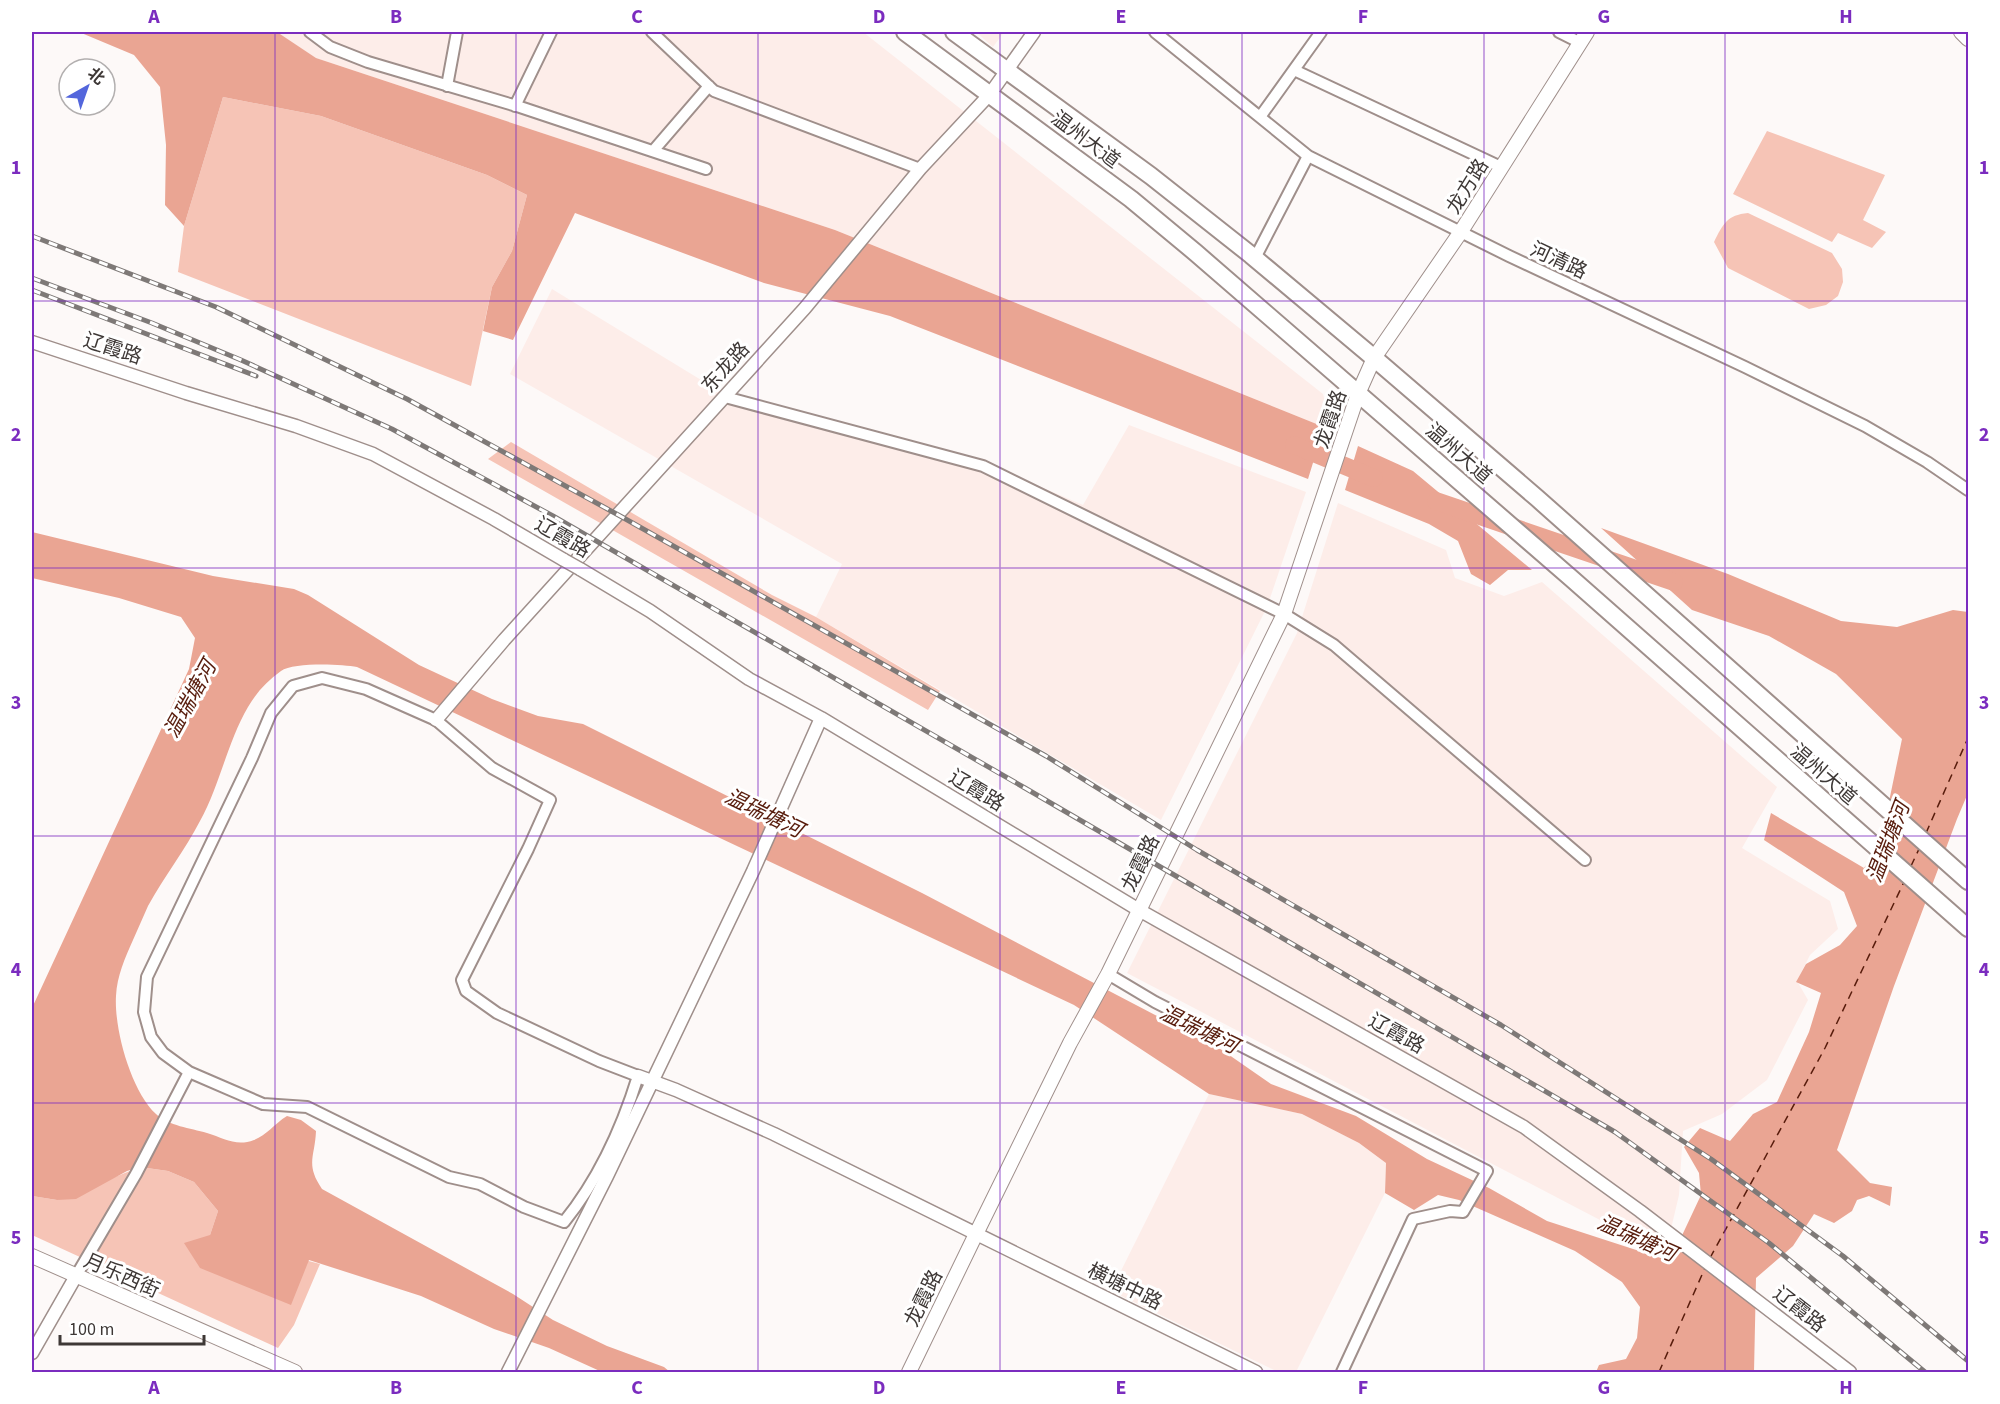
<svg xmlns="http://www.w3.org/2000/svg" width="2000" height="1404" font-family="'Source Sans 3','Noto Sans SC',sans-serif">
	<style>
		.built { fill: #fdede9 }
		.green { fill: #f6c4b6 }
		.water { fill: #eaa593 }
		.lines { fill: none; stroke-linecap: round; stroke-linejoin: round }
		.river { stroke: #eaa593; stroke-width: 18 }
		.ferry { stroke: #581c0c; stroke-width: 1.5; stroke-dasharray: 8 6; stroke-linecap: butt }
		.minor-casing { stroke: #9f8f8b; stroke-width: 14 }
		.tertiary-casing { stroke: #9f8f8b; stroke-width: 15 }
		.secondary-casing { stroke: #9f8f8b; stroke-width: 16 }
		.primary-casing { stroke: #9f8f8b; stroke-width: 20 }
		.minor { stroke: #fff; stroke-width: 10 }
		.tertiary { stroke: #fff; stroke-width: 12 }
		.secondary { stroke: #fff; stroke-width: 14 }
		.primary { stroke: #fff; stroke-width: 16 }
		.rail-casing { stroke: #7e7977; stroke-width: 5 }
		.rail { stroke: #fff; stroke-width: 3; stroke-dasharray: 9; stroke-linecap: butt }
		.tertiary-bridge-casing { stroke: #9f8f8b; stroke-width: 15; stroke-linecap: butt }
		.tertiary-bridge { stroke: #fff; stroke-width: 12 }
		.grid { fill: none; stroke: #7b2cbf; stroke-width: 1.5; stroke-opacity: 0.55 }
		.labels { text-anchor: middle; stroke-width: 6; stroke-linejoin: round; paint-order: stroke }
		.street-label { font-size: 20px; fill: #3e3836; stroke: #fff }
		.water-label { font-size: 21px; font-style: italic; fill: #581c0c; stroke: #fff }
		.neatline { fill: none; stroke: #7b2cbf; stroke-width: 2 }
		.grid-label { font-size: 20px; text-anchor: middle; font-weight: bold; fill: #7b2cbf }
	</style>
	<rect width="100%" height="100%" fill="#fdf9f8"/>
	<path class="built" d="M277,32H863L1323,394L1327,409L1324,427L835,230L316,58Z
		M976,32H1004L993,47Z
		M552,289L729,397L964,454L1083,505L1129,425L1306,492L1267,607L1161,820L816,617L842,564L510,374Z
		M1338,503L1446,550L1455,578L1504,596L1542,582L1777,787L1742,848L1830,901L1838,929L1810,955L1797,981L1808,1000L1767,1080L1722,1114L1683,1131L1679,1195L1665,1254L1127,973L1297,633Z
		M1209,1094L1302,1114L1359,1143L1386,1163L1385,1193L1296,1372H1278L1111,1291Z"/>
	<path class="green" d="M223,97L321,116L487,175L527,195L512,251L492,287L471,386L178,272L184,226Z
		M1767,131L1885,175L1863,220L1886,232L1872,248L1838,233L1832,242L1733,194Z
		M1748,213L1832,253L1842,269L1843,282L1838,296L1826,305L1809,309L1728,268L1714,242C1723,224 1727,215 1748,213Z
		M511,442L772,595L816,617L940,691L928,710L488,459Z
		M140,1167L168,1171L194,1182L218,1211L210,1235L320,1264L294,1325L278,1348L32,1235V1196L57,1200Z"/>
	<path class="water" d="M79,32H277L316,58L835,230L1324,427L1308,479L890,316L764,283L575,213L513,340L483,331L492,287L512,251L527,195L487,175L321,116L223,97L184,226L165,205L166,145L160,87L134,55Z
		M1358,446L1413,471L1532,570H1508L1490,585L1471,574L1458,541L1429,524L1345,490Z
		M1601,528L1728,574L1841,621L1897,627L1953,610L1968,612V793L1957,819L1894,986L1837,1150L1870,1183L1892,1187L1890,1206L1869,1196L1857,1200L1852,1211L1834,1223L1814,1214L1793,1246L1756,1278L1754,1372H1596L1599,1365L1626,1359L1637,1338L1640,1307L1622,1282L1575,1251L1459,1200L1438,1195L1414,1210L1385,1193L1386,1163L1359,1143L1302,1114L1209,1094L1074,1005L357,667C342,664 293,662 281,671C267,681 256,693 248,707C227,743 220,785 200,821C185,850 164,877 148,906C143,917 138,929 133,940C125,958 117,976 116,996C114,1029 131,1091 156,1114C169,1126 190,1128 207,1133C224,1138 236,1147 254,1140C267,1135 274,1124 287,1116L301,1120L316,1131C315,1157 305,1164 322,1189L513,1294L553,1320L607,1346L664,1367L670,1372H602L549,1348L494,1329L421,1296L309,1260L291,1305L200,1268L184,1243L210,1235L218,1211L194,1182L168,1171L140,1167L127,1171L76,1199L57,1200L32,1196V1008L189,669L195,638L181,617L119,598L32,578V532L213,576L294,589L308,595L419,665L492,699L538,716L583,724L922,893L1222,1050L1271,1084L1356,1116L1427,1159L1489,1188L1547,1221L1670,1261L1701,1195L1699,1173L1684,1147L1700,1128L1730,1141L1753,1114L1777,1102L1809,1032L1821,993L1796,982L1806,964L1840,945L1857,926L1844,892L1764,840L1771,813L1864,868L1880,845L1902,739L1836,674L1769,636L1692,610Z"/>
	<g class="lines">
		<path class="river" d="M1294,445L1374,478
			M1436,501L1674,582"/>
		<path class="ferry" d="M1926,833L1968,738
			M1911,866L1919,849
			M1710,1258L1825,1048L1904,882
			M1659,1372L1705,1268"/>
		<g class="minor-casing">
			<path id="minor" d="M310,32L330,47L368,62L520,107L706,169
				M652,32L714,91L920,169
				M1155,32L1308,156L1509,256L1745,367L1865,426L1927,462L1968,490
				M1559,32L1579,42
				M1294,70L1501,167
				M447,86L457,32
				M515,106L551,32
				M1260,117L1321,32
				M653,151L709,86
				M1255,258L1308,156
				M725,397L983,466L1284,614L1334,645L1585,860
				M322,678L366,689L436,720L492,768L550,800L528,849L462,980L466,991L497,1013L599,1061L638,1076C622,1128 598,1180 564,1222L524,1207L480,1184L449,1177L307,1107L263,1104L189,1072L163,1053L151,1037L144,1012L147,977L252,758L271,713L293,686Z
				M1108,974L1155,1002L1487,1171L1463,1212L1450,1211L1413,1219L1342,1372
				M76,1276L136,1174L189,1072"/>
		</g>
		<g class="tertiary-casing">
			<path id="tertiary" d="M32,342L186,393L296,426L373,454L494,519L564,560
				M580,569L650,611L749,679L821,718L1139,910L1524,1127L1640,1211L1850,1372
				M436,720L504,640L805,308L920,169L990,94L1034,32
				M638,1076L676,1090L774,1134L1256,1372
				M32,1353L76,1276
				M508,1372L607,1176L753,871L821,718"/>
		</g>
		<g class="secondary-casing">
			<path id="secondary" d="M1961,32L1968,39
				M32,1256L295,1372
				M909,1372L976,1234L1070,1043L1108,974L1284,614L1358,394L1374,358L1460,233L1587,32"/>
		</g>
		<g class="primary-casing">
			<path id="primary" d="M905,32L1131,199L1196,253L1571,578L1968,928
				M954,32L1151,176L1251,255L1374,358L1537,498L1968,881"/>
		</g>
		<use href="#minor" class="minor"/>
		<use href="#tertiary" class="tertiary"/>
		<use href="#secondary" class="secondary"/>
		<use href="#primary" class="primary"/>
		<g class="rail-casing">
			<path id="rail" d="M32,236L216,307L407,399L622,517L1046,756L1197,850L1501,1025L1711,1159L1843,1256L1968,1361
				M32,278L152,323L241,360L392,429L553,516L1025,788L1615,1132L1769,1243L1925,1372
				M32,290L256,376"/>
		</g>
		<use href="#rail" class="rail"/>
		<g class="tertiary-bridge-casing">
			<path id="tertiary-bridge" d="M564,560L580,569"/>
		</g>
		<use href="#tertiary-bridge" class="tertiary-bridge"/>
	</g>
	<path class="grid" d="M275,32V1372M516,32V1372M758,32V1372M1000,32V1372M1242,32V1372M1484,32V1372M1725,32V1372M32,301H1968M32,568H1968M32,836H1968M32,1103H1968"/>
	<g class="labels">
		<g class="street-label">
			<text transform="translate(1086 139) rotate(37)" y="7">温州大道</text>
			<text transform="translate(1467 186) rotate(-58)" y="7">龙方路</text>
			<text transform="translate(1559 260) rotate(25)" y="7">河清路</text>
			<text transform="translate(113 348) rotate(18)" y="7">辽霞路</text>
			<text transform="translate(725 367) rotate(-48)" y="7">东龙路</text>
			<text transform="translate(1330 419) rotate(-71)" y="7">龙霞路</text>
			<text transform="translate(1459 453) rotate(41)" y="7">温州大道</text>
			<text transform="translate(563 537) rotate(30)" y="7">辽霞路</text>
			<text transform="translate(1824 774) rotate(41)" y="7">温州大道</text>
			<text transform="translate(977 790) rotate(31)" y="7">辽霞路</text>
			<text transform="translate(1140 863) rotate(-64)" y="7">龙霞路</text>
			<text transform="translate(1397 1033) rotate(29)" y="7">辽霞路</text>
			<text transform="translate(122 1275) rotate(24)" y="7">月乐西街</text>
			<text transform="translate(1125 1286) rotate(26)" y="7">横塘中路</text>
			<text transform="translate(923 1298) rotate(-64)" y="7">龙霞路</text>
			<text transform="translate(1800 1309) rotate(38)" y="7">辽霞路</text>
		</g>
		<g class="water-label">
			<text transform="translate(190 699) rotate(-61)" y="7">温瑞塘河</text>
			<text transform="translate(764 813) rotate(26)" y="7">温瑞塘河</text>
			<text transform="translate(1888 842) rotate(-69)" y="7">温瑞塘河</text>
			<text transform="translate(1199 1029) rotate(26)" y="7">温瑞塘河</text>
			<text transform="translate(1637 1238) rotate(24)" y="7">温瑞塘河</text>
		</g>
	</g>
	<rect width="2000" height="1404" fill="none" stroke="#ffffff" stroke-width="66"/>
	<g transform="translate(87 87) rotate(40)"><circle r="28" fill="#ffffff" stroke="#b2afaf" stroke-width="1.5"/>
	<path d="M0-4.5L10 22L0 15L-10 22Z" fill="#5366dc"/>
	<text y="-9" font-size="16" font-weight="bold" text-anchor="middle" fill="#3e3836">北</text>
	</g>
	<path d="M60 1335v9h144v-9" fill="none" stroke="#3e3836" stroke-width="3"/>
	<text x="69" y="1335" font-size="18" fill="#3e3836" stroke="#ffffff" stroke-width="4.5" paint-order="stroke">100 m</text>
	<rect x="33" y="33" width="1934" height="1338" class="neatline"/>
	<g class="grid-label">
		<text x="154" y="23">A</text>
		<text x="396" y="23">B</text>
		<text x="637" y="23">C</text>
		<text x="879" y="23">D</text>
		<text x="1121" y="23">E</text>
		<text x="1363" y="23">F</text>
		<text x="1604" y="23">G</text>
		<text x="1846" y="23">H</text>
		<text x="16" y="174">1</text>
		<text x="1984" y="174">1</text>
		<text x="16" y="441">2</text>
		<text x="1984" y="441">2</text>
		<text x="16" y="709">3</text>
		<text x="1984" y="709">3</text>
		<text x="16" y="976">4</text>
		<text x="1984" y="976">4</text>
		<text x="16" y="1244">5</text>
		<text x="1984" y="1244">5</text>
		<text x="154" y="1394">A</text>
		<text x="396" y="1394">B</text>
		<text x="637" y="1394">C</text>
		<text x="879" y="1394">D</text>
		<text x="1121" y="1394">E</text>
		<text x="1363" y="1394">F</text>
		<text x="1604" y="1394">G</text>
		<text x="1846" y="1394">H</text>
	</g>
</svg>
